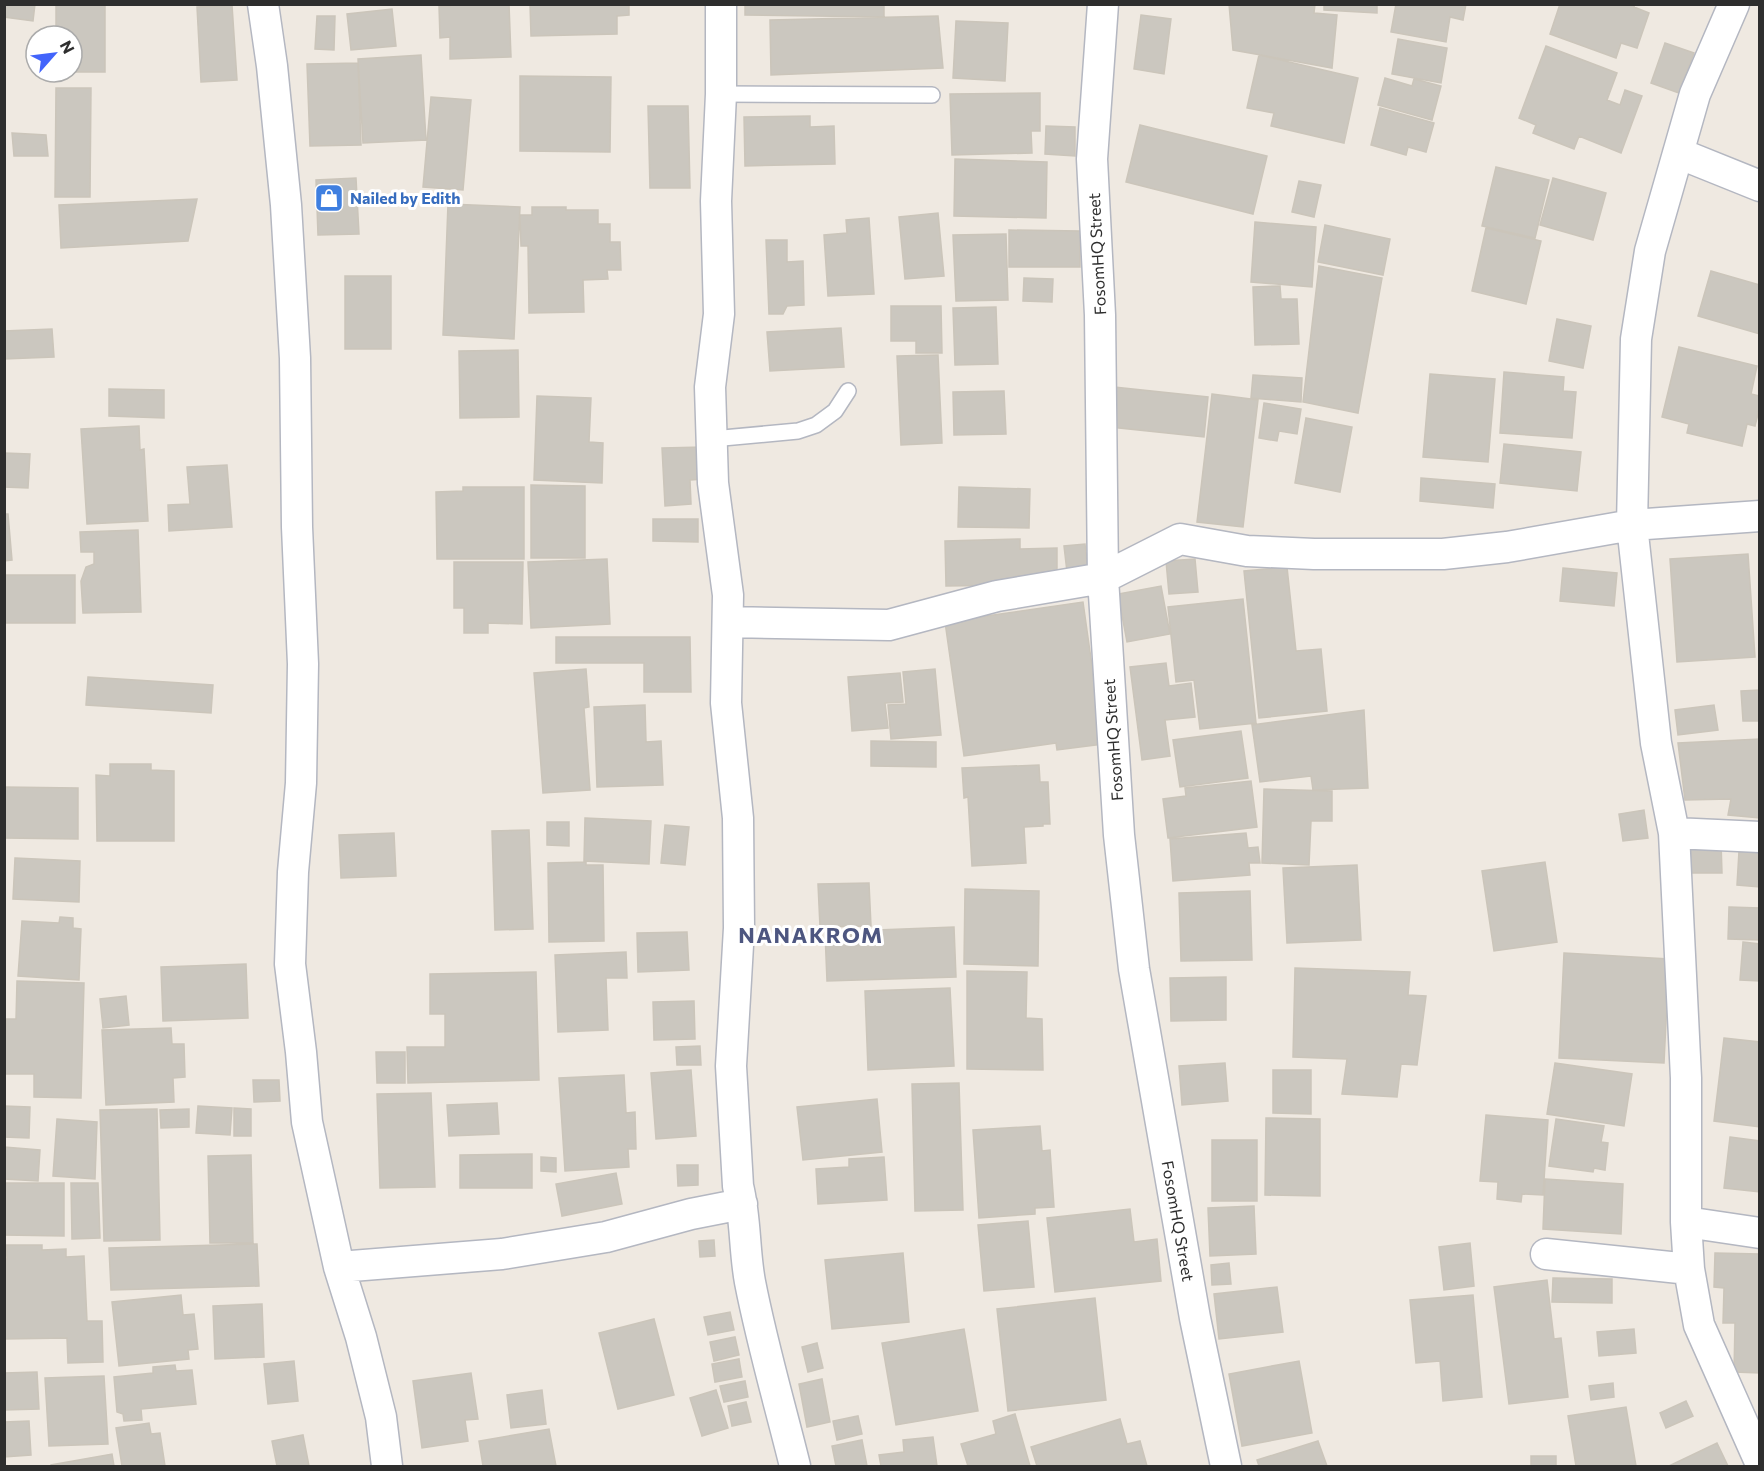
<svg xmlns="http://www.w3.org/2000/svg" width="1764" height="1471" font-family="Commissioner,sans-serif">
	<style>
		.building { fill: #cbc7bf; stroke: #cbc5ba; stroke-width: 1.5 }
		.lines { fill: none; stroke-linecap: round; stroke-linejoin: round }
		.lane-casing { stroke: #b4b7c1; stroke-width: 18 }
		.street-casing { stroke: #b4b7c1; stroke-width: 33 }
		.lane { stroke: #fff; stroke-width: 15 }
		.street { stroke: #fff; stroke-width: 30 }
		.labels { text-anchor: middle; stroke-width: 6; stroke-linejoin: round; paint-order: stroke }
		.shop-label { font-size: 16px; font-weight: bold; fill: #366cbe; stroke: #fff; text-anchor: start }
		.street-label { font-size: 16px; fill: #2e2e2e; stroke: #fff }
		.district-label { font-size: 22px; font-weight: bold; letter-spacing: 1.5px; fill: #4d5680; stroke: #fff }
	</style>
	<rect width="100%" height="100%" fill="#efe9e1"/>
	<path class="building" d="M4,4H35L33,21L4,17Z
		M56,4H105V72H72V36H56Z
		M450,4H509L511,57L450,59V37L440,38L439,6H450Z
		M530,4H629V15L617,16V34L531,36Z
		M745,4H884V17L745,15Z
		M1229,4H1315L1314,13L1337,15L1332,68L1233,50Z
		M1324,4H1377V13L1324,10Z
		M1396,4H1466L1463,20L1450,17L1446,42L1391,32Z
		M1560,4H1635L1634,7L1649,13L1637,48L1621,43L1616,58L1550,34Z
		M232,5L237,80L201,82L197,7Z
		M392,9L396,46L351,50L347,14Z
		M1141,15L1171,19L1164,74L1134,69Z
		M317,16H335L334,50L315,49Z
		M938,16L943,68L771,75L770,20Z
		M956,21L1008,23L1005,81L953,78Z
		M1398,39L1447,48L1441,83L1392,74Z
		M1665,43L1694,53L1679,93L1651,83Z
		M1546,46L1617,73L1607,100L1620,105L1625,90L1642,96L1621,153L1579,136L1574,149L1533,133L1536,125L1519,118Z
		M421,55L426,140L363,143L358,59Z
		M1259,55L1358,78L1344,143L1271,126L1274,113L1247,108Z
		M358,63L361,145L310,146L307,64Z
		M520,76L611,77L610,152L520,151Z
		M1385,78L1412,86L1414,79L1441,86L1432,120L1378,105Z
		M56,88H91L90,197H55Z
		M1040,93V131H1031L1032,153L952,155L950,94Z
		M431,97L471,100L463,190L423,187Z
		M648,106H688L690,188H650Z
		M1380,108L1434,123L1426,152L1408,147L1406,155L1371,145Z
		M810,116V127L834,126L835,164L745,166L744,117Z
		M1140,125L1267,156L1253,214L1126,182Z
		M1046,126L1075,127V156L1045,154Z
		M12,133L46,135L48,156H14Z
		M955,159L1047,162L1046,218L954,216Z
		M1496,167L1549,180L1535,238L1482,226Z
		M356,178L359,234L318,235L316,180Z
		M1553,178L1606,193L1593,240L1540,225Z
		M1299,181L1321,185L1314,217L1292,212Z
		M197,199L188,241L61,248L59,205Z
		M448,204L520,207L514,339L443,335Z
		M532,207H566V210H598V224H610V242H620L621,270H607L608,279L583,280L584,312L529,313L528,246H521L520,215H532Z
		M938,213L944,276L905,279L899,217Z
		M869,218L874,294L828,296L824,235L847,233L846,220Z
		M1255,222L1316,227L1312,287L1251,282Z
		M1325,225L1390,239L1383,275L1318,262Z
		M1486,228L1541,241L1526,304L1472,291Z
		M1009,230L1080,231V267H1009Z
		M1006,234L1008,300L956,301L953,235Z
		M766,240H787V262L803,261L804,305L787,306L783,314H769Z
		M1319,266L1382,278L1358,413L1303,402Z
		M1711,271L1760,285V334L1698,316Z
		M345,276H391V349H345Z
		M1024,278L1053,279L1052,302L1023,301Z
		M1280,286L1281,299H1297L1299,344L1255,345L1253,287Z
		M891,306H941L942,353H916V341H891Z
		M996,307L998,364L955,365L953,308Z
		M1557,319L1591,326L1583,368L1549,361Z
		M841,328L844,367L770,371L767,332Z
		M52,329L54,357L4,359V331Z
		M1679,347L1757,366L1751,394L1760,396V406L1755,426L1747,424L1742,446L1687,433L1689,424L1662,417Z
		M518,350L519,417L460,418L459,351Z
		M938,355L942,443L901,445L897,356Z
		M1504,372L1564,377L1563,391L1576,392L1572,438L1500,433Z
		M1430,374L1495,379L1488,462L1423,457Z
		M1253,375L1302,378L1301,402L1251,398Z
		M1114,387L1208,397L1204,437L1110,427Z
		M109,389L164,390V418L109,416Z
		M1004,391L1006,434L954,435L953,392Z
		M1212,394L1258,400L1243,527L1197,522Z
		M537,396L591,398L589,442L603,443L602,483L534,480Z
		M1264,403L1301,409L1297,434L1279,431L1277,441L1259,438Z
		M1306,418L1352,427L1340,492L1295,483Z
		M139,426L140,450L144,449L148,521L87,524L81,429Z
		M1504,444L1581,452L1577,491L1500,483Z
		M703,447L704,479L690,480L691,504L665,506L662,448Z
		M4,453L30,454L28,488L4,487Z
		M227,465L232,527L169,531L168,505L190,504L187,467Z
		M1421,478L1495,484L1493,508L1420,501Z
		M531,485L585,486V558H531Z
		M463,487H524V559H437L436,492L463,491Z
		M959,487L1030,489L1029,528L958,527Z
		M4,514H8L12,560L4,561Z
		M653,519H698V542L653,541Z
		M138,530L141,612L83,613L81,581L86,567L94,564V552H81L80,532Z
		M1020,539V549L1057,548V575L1016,576V585L946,586L945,541Z
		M1085,544L1088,570L1067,572L1064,546Z
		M1748,554L1755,657L1677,662L1670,559Z
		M607,559L610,624L531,628L528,562Z
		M1195,559L1198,592L1169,594L1166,561Z
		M454,562H523L522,624L488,623V633H464V608H454Z
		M1287,567L1296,651L1321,649L1327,711L1259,718L1244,571Z
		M1563,568L1617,573L1614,606L1560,601Z
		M4,575H75V623H4Z
		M1161,586L1170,634L1127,642L1118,594Z
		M1243,599L1256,723L1200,729L1194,680L1176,682L1168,607Z
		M1083,602L1103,744L1057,750L1056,743L964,756L945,622Z
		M556,637H690L691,692H644V663H556Z
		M1166,663L1169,686L1191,683L1195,717L1165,720L1170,756L1142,760L1130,667Z
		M586,669L589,707L584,708L590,790L543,793L534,673Z
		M935,669L941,735L891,739L888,705L906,704L903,672Z
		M900,673L903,702L885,703L888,728L852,731L848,677Z
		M88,677L213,685L211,713L86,705Z
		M1760,690V721H1743L1741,691Z
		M645,705L646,742L661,741L663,785L597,787L594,707Z
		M1714,705L1718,730L1678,735L1675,710Z
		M1364,710L1368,788L1313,790L1311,776L1260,782L1252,725Z
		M1241,731L1248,778L1180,787L1173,740Z
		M1760,739V818L1728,815L1731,799L1685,800L1678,743Z
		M871,741L936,742V767L871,766Z
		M110,764H151V770L174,771V841H97L96,775L110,776Z
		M1039,765L1040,782H1048L1050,824H1043V826L1024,827L1026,863L972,866L968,797L964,798L962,768Z
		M1251,781L1257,827L1168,838L1163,799L1186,796L1185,788Z
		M4,787L78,788V839L4,838Z
		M1264,789L1332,791V821H1311L1309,865L1262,863Z
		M1644,810L1648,838L1623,841L1619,814Z
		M585,818L651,821L649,864L584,861Z
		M547,822H569V846L547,845Z
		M665,825L689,827L685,865L661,863Z
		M529,830L533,929L495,930L492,831Z
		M394,833L396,876L341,878L339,835Z
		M1246,833L1248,848L1258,847L1260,863H1249L1250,875L1173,881L1170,839Z
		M1721,842L1722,873H1691L1690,843Z
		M1739,851L1760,852V887L1737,885Z
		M15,858L80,861L79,902L13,899Z
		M586,862V865H603L604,941L549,942L548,863Z
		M1545,862L1557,942L1494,951L1482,871Z
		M1357,865L1361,940L1287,943L1283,868Z
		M869,883L871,926L820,927L818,884Z
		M965,889L1039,891L1038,966L964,964Z
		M1250,891L1252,960L1181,961L1179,893Z
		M1729,907L1760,908V940L1728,939Z
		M60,917L73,918V928L81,929L79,980L18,976L22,921L59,923Z
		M954,927L956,977L827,981L825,932Z
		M687,932L689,970L638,972L637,933Z
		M1743,942L1760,944V981L1740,980Z
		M626,952L627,978H606L608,1030L558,1032L555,955Z
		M1564,953L1669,959L1664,1063L1559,1058Z
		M246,964L248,1018L163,1021L161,967Z
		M1295,968L1410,972L1408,995L1426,996L1417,1065L1401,1064L1397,1097L1342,1094L1347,1059L1293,1057Z
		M967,971L1027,972L1026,1018L1042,1019L1043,1070L967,1069Z
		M536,972L539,1080L408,1083L407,1047H445V1014H430V974Z
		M1226,977V1020L1171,1021L1170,978Z
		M17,981L84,983L81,1098L34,1097V1074H4L6,1019H16Z
		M950,988L954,1066L868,1070L865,991Z
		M126,996L129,1025L103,1028L100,999Z
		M694,1001L695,1039L654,1040L653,1002Z
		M171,1028L172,1044H184L185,1077L173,1078L174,1102L106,1105L102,1030Z
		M1724,1038L1760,1042V1127L1714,1121Z
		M700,1046L701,1065H677L676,1047Z
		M376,1052H405V1083H377Z
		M1225,1063L1228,1101L1182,1105L1179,1066Z
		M1555,1063L1632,1074L1624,1126L1547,1114Z
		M691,1070L696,1136L656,1139L651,1073Z
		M1273,1070H1311V1114L1273,1113Z
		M624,1075L626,1113L635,1112L636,1149H628L629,1167L565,1171L559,1078Z
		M253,1080H279L280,1101L254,1102Z
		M959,1083L963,1210L915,1211L912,1084Z
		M431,1093L435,1187L380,1188L377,1094Z
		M877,1099L882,1152L803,1160L797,1107Z
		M497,1103L499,1134L449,1136L447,1105Z
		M4,1106L30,1107L29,1138L4,1137Z
		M198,1106L232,1108L230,1135L196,1133Z
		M234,1108L251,1109V1136H234Z
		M157,1109L160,1240L104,1241L100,1110Z
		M189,1109V1127L161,1128L160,1110Z
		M1486,1115L1548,1120L1543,1195L1522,1194L1521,1202L1497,1199L1498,1182L1480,1181Z
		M1266,1118L1320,1119V1196L1265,1195Z
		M57,1119L97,1122L95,1179L53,1176Z
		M1556,1119L1604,1126L1601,1142L1608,1143L1605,1170L1594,1168L1593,1172L1549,1166Z
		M1040,1126L1042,1151L1050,1150L1054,1207L1035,1208V1214L979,1218L973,1130Z
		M1730,1137L1760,1141V1192L1724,1188Z
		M1212,1140H1257V1201H1212Z
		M4,1147L40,1150L38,1181L4,1179Z
		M532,1154V1188H460V1155Z
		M251,1155L253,1243H210L208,1156Z
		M541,1157L556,1158V1172L541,1171Z
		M884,1157L887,1200L818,1204L816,1169L849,1167V1159Z
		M677,1165H698V1185L678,1186Z
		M616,1173L622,1204L562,1216L556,1184Z
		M1545,1179L1623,1184L1621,1234L1543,1229Z
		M4,1183H64V1236L4,1235Z
		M71,1183H98L100,1238L72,1239Z
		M1254,1206L1256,1254L1210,1256L1208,1208Z
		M1130,1209L1134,1242L1157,1239L1161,1281L1055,1292L1047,1218Z
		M1028,1221L1034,1287L984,1291L978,1225Z
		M714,1240L715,1256L700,1257L699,1241Z
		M1470,1243L1474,1286L1444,1290L1439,1247Z
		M257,1244L259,1286L111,1290L109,1248Z
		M6,1245H42V1250L66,1249V1257L84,1256L87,1321H102L103,1362L68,1363L67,1338L4,1339V1259H7Z
		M903,1253L909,1322L832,1329L825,1260Z
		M1715,1253L1760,1254V1373L1734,1372L1735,1323H1723L1724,1288L1714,1287Z
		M1229,1263L1231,1284L1212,1285L1211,1265Z
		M1553,1278L1612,1279V1303L1552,1302Z
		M1547,1280L1554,1339L1561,1338L1568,1397L1509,1404L1494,1287Z
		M1277,1287L1283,1332L1219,1339L1214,1294Z
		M181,1295L183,1315L194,1314L198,1349L188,1350L189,1359L119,1366L112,1302Z
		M1473,1295L1482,1397L1443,1401L1440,1361L1416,1363L1410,1300Z
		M1095,1298L1106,1400L1008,1411L997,1309Z
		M262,1304L264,1357L215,1359L213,1306Z
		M730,1312L734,1330L708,1335L704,1317Z
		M654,1319L674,1395L618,1409L599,1333Z
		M964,1329L978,1411L896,1425L882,1343Z
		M1634,1329L1636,1353L1599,1356L1597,1332Z
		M735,1337L739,1355L714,1361L710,1342Z
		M817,1343L823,1368L808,1372L802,1347Z
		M739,1359L742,1377L715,1382L712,1364Z
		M294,1361L298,1401L268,1404L264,1364Z
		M1299,1361L1312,1433L1242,1446L1229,1374Z
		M175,1365L176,1371L192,1370L196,1404L141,1409L142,1420L124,1421L123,1414L117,1412L114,1377L153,1373V1367Z
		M37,1372L39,1409L4,1410V1373Z
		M471,1373L478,1419L465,1420L468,1441L422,1448L413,1381Z
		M104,1376L108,1444L49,1446L45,1378Z
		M822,1379L830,1422L807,1427L799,1384Z
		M745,1381L748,1397L724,1402L720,1386Z
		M1613,1383L1614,1397L1591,1400L1589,1386Z
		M542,1390L546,1424L511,1428L507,1395Z
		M716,1390L728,1428L702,1436L690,1398Z
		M1686,1401L1693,1416L1666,1428L1660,1413Z
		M746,1402L751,1422L732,1426L728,1406Z
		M1626,1407L1636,1466H1576L1568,1416Z
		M1015,1414L1030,1466H968L961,1444L996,1434L993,1421Z
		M858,1416L862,1434L837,1440L833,1421Z
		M1120,1419L1127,1444L1140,1441L1147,1466H1037L1031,1447Z
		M29,1421L31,1455L4,1457V1422Z
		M149,1423L151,1434L160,1433L165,1466H122L116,1428Z
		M549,1429L556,1466H483L479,1441Z
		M303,1435L309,1466H277L272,1441Z
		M933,1437L937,1466H881L879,1455L904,1452L903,1440Z
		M862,1440L867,1466H836L832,1446Z
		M1318,1441L1327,1466H1259L1257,1460Z
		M1717,1443L1728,1466H1669Z
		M112,1454L114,1466H51V1465Z
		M1531,1456H1556V1466H1531Z"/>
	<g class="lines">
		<g class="lane-casing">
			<path id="lane" d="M721,94L932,95
				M712,439L798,431L816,425L835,411L848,391"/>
		</g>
		<g class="street-casing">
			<path id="street" d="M263,4L272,66L286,205L295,358L297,527L303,664L301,783L293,872L290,964L301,1052L307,1122L339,1267L361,1337L381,1417L387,1466
				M721,4V94L716,201L719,314L710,387L713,483L728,595L726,703L738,818L739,928L731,1066L738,1186C746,1218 744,1250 750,1282C762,1344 780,1405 795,1466
				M1103,4L1092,159L1100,315L1103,578L1119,835L1134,969L1195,1318L1226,1466
				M1734,4L1695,94L1650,251L1636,339L1632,525L1656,743L1674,833L1686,1078V1222L1689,1269L1699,1325L1760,1462
				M1678,153L1760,186
				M728,622L889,625L997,596L1103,578L1180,539L1247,551L1314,554H1443L1507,547L1632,525L1760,516
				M1674,833L1760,837
				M1686,1222L1760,1233
				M1546,1254L1689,1269
				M339,1267L502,1254L606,1237L691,1214L742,1204"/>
		</g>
		<use href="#lane" class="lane"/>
		<use href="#street" class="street"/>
	</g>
	<defs>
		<g id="shop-square" transform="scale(1.5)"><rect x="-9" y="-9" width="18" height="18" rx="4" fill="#3f7fe0" stroke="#fff"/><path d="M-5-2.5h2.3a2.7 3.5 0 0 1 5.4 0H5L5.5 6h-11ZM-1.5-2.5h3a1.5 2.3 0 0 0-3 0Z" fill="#fff"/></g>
	</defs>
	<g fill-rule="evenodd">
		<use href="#shop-square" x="329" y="198"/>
	</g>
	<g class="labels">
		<g class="shop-label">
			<text x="350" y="204">Nailed by Edith</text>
		</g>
		<g class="street-label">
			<text transform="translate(1097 254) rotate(-93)" y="6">FosomHQ Street</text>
			<text transform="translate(1113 740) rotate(-94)" y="6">FosomHQ Street</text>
			<text transform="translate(1178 1221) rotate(80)" y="6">FosomHQ Street</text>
		</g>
		<g class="district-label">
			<text x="811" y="943">NANAKROM</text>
		</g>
	</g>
	<rect width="1764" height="1471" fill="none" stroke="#2e2e2e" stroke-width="12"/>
	<g transform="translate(54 54) rotate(62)"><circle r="28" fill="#ffffff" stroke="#ababab" stroke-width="1.5"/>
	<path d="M0-4.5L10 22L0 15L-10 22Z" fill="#4264fb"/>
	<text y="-9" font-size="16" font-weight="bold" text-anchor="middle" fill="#2e2e2e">N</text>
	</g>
</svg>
